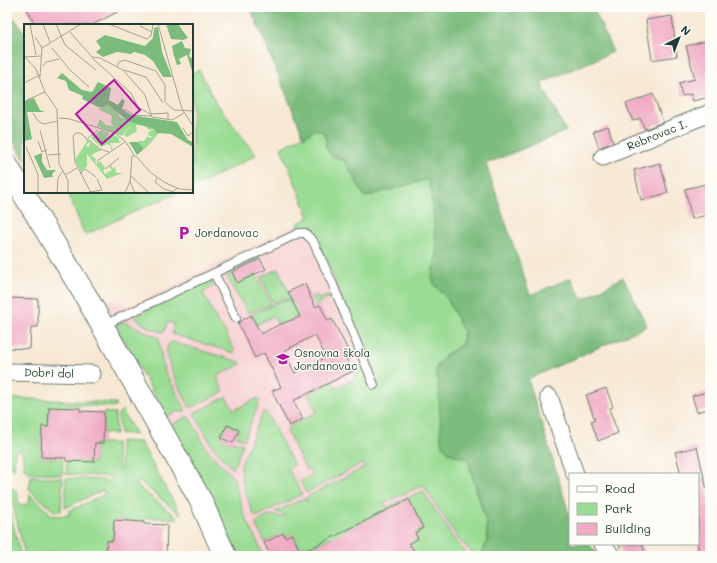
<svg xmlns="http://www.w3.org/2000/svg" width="717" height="563" font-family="Mali,sans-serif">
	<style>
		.built { fill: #f7cfd2 }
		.green { fill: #9adc93; stroke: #5c8c64 }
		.forest { fill: #7bbc7d; stroke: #4d7c58 }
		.building { fill: #f0aac4; fill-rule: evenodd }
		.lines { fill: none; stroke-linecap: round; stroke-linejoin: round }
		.lane-casing { stroke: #6b796c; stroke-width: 10 }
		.street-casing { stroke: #6b796c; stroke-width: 19 }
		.secondary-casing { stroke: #6b796c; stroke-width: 24 }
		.lane { stroke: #fff; stroke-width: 8 }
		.street { stroke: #fff; stroke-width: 17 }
		.secondary { stroke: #fff; stroke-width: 22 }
		.labels { text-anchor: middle; stroke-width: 3; stroke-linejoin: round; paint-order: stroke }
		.street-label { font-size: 11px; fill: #1f3d34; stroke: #fdfcf7 }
		.poi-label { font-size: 11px; fill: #1f3d34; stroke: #fdfcf7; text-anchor: start }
		.inset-road { fill: none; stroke: #a1a494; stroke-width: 1 }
		.view { fill: #b5179e; fill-opacity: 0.15; stroke: #b5179e; stroke-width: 2 }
		.inset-edge { fill: none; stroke: #1f3d34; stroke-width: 2 }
	</style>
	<rect width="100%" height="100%" fill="#fdfcf7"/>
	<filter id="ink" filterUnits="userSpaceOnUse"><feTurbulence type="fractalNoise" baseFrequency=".025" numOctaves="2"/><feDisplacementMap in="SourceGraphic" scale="8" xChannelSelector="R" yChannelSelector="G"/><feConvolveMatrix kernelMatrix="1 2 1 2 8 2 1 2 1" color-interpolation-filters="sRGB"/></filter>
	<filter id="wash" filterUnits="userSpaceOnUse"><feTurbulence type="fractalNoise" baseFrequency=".012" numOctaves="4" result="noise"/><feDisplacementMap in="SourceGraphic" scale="16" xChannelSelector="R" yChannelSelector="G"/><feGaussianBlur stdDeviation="0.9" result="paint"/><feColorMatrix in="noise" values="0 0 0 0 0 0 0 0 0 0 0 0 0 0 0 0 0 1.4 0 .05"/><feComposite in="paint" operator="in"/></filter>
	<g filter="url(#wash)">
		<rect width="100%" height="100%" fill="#f7e8d4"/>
		<path class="built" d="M428,179L484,556H239L223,519L206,487L98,296L131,306L309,218L365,197Z"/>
		<path class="green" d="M199,70L215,101L256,155L192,188V73Z
			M316,129L323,132L326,138V148L332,156L345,161L365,197L428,179L431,190L437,254L436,261V287L447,297L464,333L463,341L461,345L445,355L436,371L449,453L467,459L468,461L487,525V540L483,552L484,556H476L459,540L423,485L384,503L386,507L423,491L456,542L469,556H404L414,551L409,543L418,539L415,533L423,528L408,499L390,509L400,529L398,530L386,507L383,508L386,515L370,518L352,528L361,550L348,526L345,527L348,534L335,541L332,537L314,546L316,556L310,545L300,549L292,534L285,537L283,534L265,542L256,525L257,522L270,515L283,517L285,515L275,512L305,498L306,502L308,501L307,497L365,467L363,463L306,493L300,481L312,475L309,468L306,470L287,431L289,429L288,427L317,412L308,394L332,381L336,388L356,378L353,371L362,367L368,383V387L377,383L317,238L309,230L299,229L297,224L309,217L281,148Z
			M72,192H181L144,207L85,235L68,194Z
			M259,256L260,259L232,273L237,283L256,274L271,304L248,313L228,279V276L233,268Z
			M278,269L292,299H282L273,303L261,277Z
			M207,281L212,282L213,286L203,293L220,326H222L235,352L234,353L172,334L174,324L168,322L164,331L162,332L149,328L134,317Z
			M317,295L319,300L326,296L331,297L317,304V306L279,326L278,325L273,316L256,325L251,315L281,301H302Z
			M125,322L159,338L161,355L164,370L186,410L182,412L178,411L167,417L115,326L119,323Z
			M172,342L240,362L241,364L217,376L223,390V392L190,408C185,397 155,348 172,342Z
			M226,397L234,410L258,398L260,400L244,440L236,436L239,430L227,425L221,437L233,443L234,441L243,444L233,469L213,447L194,413Z
			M7,398L116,403V407L70,405L69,408L49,407L48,427H42L41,457L61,458L63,460L62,475L29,472L24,469L22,450L15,451L14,470L7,465Z
			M122,410L136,435L120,433L118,414Z
			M104,412L115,413L116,434L103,433Z
			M263,412H266L294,465L288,469L302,494L256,517L253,514L242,482L241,465Z
			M188,416L197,430L205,447L234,479L244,514L264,556H239L216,506L171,425Z
			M120,441L140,442L181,515L140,482L136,485L178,518H145L144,522L114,520L113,541H107L106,556H51L52,552H49V556H25L10,491L12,488L17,491L19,505L29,504L30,494L51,514V516L69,515V511L105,494L103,490L65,508L66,478L104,480L109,482L112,477L66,474L67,461L94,462L95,443H116L119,471L121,469Z
			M31,476L63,478L61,511L55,512L29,489Z
			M7,498L21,556H7Z"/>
		<path class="forest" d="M250,7H593L613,52L541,83L566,131L486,164L530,295L571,278L582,300L623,277L647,326L528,379L570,517V544H589L599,556H484L483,552L487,540V525L468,461L467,459L449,453L441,443L439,394L436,371L437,366L445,356L461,345L463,341L464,333L447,298L436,287L432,279L433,269L437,254L431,190L428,179L365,197L345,161L332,156L326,148V138L323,132L316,129L304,137Z
			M7,8L25,33V160L7,132Z"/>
		<g id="blocks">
			<path class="building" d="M26,7H127L92,25H35Z
				M672,16L677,56L652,60L646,20Z
				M710,40V97L693,101L691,94L682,96L679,83L695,79L686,46Z
				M653,94L663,122L645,129L640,118L633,121L626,104Z
				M608,126L613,142L599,148L593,131Z
				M660,163L668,193L641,200L634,170Z
				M710,183V214L692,219L685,189Z
				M260,259L266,269L237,283L232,272Z
				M305,284L315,307L320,305L328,321L332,319L350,354L345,357L353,371L293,401L303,419L289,426L272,391L281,387L264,353L255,358L238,323L251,315L261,334L278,325L300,317L288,292ZM315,335L326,357L295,373L284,351Z
				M7,298L38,299V327H31L30,349L7,348Z
				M606,388L613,407L609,409L618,433L598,441L591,421L595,420L586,395Z
				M710,391V408L697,412L692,396Z
				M49,407L80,408V411L104,412L103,443H95L94,462L66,461V458L41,457L42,426L48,427Z
				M227,425L239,430L233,443L221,438Z
				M697,447L710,503V556H698V474H681L675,452Z
				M409,499L423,528L415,533L418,539L409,543L414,551L404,556H271L264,543L283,533L285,537L292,534L301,553Z
				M114,520L144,522V524L167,525L166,556H106L107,541H113Z
				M619,544H642L646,556H623Z"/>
		</g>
	</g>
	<g filter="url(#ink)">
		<use href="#blocks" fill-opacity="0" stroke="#6b796c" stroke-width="1"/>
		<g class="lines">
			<g class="lane-casing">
				<path id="lane" d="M214,273L236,318
					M102,326L299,233H305L313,241L333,285L374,385"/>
			</g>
			<g class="street-casing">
				<path id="street" d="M603,157L710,113
					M7,372L92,374
					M549,397L575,474
					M603,544L611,556"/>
			</g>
			<g class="secondary-casing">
				<path id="secondary" d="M7,166L84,293L201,501L225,556"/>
			</g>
			<use href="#lane" class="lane"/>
			<use href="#street" class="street"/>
			<use href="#secondary" class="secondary"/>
		</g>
	</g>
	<defs>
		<g id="parking-bare" transform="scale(1.08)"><path d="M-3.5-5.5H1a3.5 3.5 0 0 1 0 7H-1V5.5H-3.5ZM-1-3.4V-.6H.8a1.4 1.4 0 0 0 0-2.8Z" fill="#b5179e" stroke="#fdfcf7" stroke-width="2.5" paint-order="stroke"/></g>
		<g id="school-bare" transform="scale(1.08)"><path d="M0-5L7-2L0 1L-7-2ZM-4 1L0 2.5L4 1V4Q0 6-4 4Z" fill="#b5179e" stroke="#fdfcf7" stroke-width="2.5" paint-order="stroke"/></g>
	</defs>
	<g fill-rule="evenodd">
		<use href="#parking-bare" x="184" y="233"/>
		<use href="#school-bare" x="283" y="359"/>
	</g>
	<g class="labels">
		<g class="street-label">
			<text transform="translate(657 135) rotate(-22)" y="4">Rebrovac I.</text>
			<text transform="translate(49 373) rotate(2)" y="4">Dobri dol</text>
		</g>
		<g class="poi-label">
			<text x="195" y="237">Jordanovac</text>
			<text x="294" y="357">Osnovna škola<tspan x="294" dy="13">Jordanovac</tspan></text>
		</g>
	</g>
	<g transform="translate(24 24)">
		<rect width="169" height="169" fill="#f7e8d4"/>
		<path d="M83,79L92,86L96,93L130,105L135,109L121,125L115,122L114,117H120L124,112L125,114L129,113L124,111L125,108L130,105L125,106L121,102L112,101L113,107L103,113L100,111L108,100L98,112L73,102L76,95L82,101L90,102L87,99L88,92L74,85ZM77,106L86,109L83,113L84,115L89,110L95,114V118L98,116L95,119H86L89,125L87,126V122L83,120L77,123L67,114ZM59,113L66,117L62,122L65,123L66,118L77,126L67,131L73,136L71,137L73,141V137L77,139L75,135L81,144L79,147L81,150L88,146L85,142L87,141L89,145L91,143L92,149H99L83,155L63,130V142L57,148L51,136L63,117Z" fill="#9adc93"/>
		<path d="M142,0H154L164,14L159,16L147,15ZM134,3L138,28L148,53H139L129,37L121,31L110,28L107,30L93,28L79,33L72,28L77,24L72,17L81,11L121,22L129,14L130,4ZM158,17L161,24L167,25L165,32L169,35V50L163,31L155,35L157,40L153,41L150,32L148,22ZM38,49L58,66L68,68L74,58L87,64L85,76L94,81L98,75L101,77L98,85L107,91L153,98L164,116L169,118V123L147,110L133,109L130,105L104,97L83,80L80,83H74L58,75L59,72L45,66L42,57L33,54ZM10,74L16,86L21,88H3L8,115L0,117V77ZM105,118H114L120,125L113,131ZM18,129V138L23,146H32L28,150L29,153L20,154L10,132Z" fill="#7bbc7d"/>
		<path class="inset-road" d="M6,0L12,31M19,0L26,18M32,0L41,21L72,46M85,0L123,15L127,12L129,0M134,0L158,85L169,102M116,2L128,8M46,8L68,33L76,34L99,46L121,71L128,93L148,96L160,89M11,13L18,24M28,24L46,46L65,63M0,32L12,45L21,68L34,87M0,33L17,32M68,34L107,69L114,83L126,90L144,89V95M19,42L22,38L35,35M93,43L95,38L101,36L132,47L141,61V78M100,46L122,53L139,79M16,53L18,24L57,0M0,59L16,51M3,76L21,68M141,78L150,86L169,87M100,85L110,91L127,92M33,86L35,140L44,156V169M9,89L14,97L20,100L34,97M35,94L46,95L91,109L101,117L110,131M159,104L164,112L169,108M16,106L26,144M64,114L74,106M14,117L18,128L23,126M2,123L14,150V169M24,131L37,130M108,132L106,158L111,169M108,132H112L126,148L140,158L155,165L169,166M73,137L101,118M81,145L95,134M56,150L61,145L72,153M41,151L53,144M106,151L125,169M133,154L131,158L140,165L149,168L153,164M65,168L78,166L73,155M33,169L34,154L39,147M67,169L51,138L49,112L52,109H56L76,125L85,128M101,169L106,157"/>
		<path class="view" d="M90,56L116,86L78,120L52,90Z"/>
		<rect width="169" height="169" class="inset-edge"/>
	</g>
	<rect width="717" height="563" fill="none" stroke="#fdfcf7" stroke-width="24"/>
	<rect x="569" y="473" width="130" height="72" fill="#fdfcf7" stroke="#a4b0a9"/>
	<rect x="577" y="486" width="20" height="6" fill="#ffffff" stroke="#a4b0a9"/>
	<text x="605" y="493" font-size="12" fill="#1f3d34">Road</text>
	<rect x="577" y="503" width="20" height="12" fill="#9adc93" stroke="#a4b0a9"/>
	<text x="605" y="513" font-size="12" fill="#1f3d34">Park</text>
	<rect x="577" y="523" width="20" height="12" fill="#f0aac4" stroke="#a4b0a9"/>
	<text x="605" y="533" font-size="12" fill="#1f3d34">Building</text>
	<g transform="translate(679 38) rotate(42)" stroke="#fdfcf7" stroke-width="3" paint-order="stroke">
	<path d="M0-3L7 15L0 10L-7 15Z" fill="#1f3d34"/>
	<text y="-6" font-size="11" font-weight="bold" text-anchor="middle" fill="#1f3d34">N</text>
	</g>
</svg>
